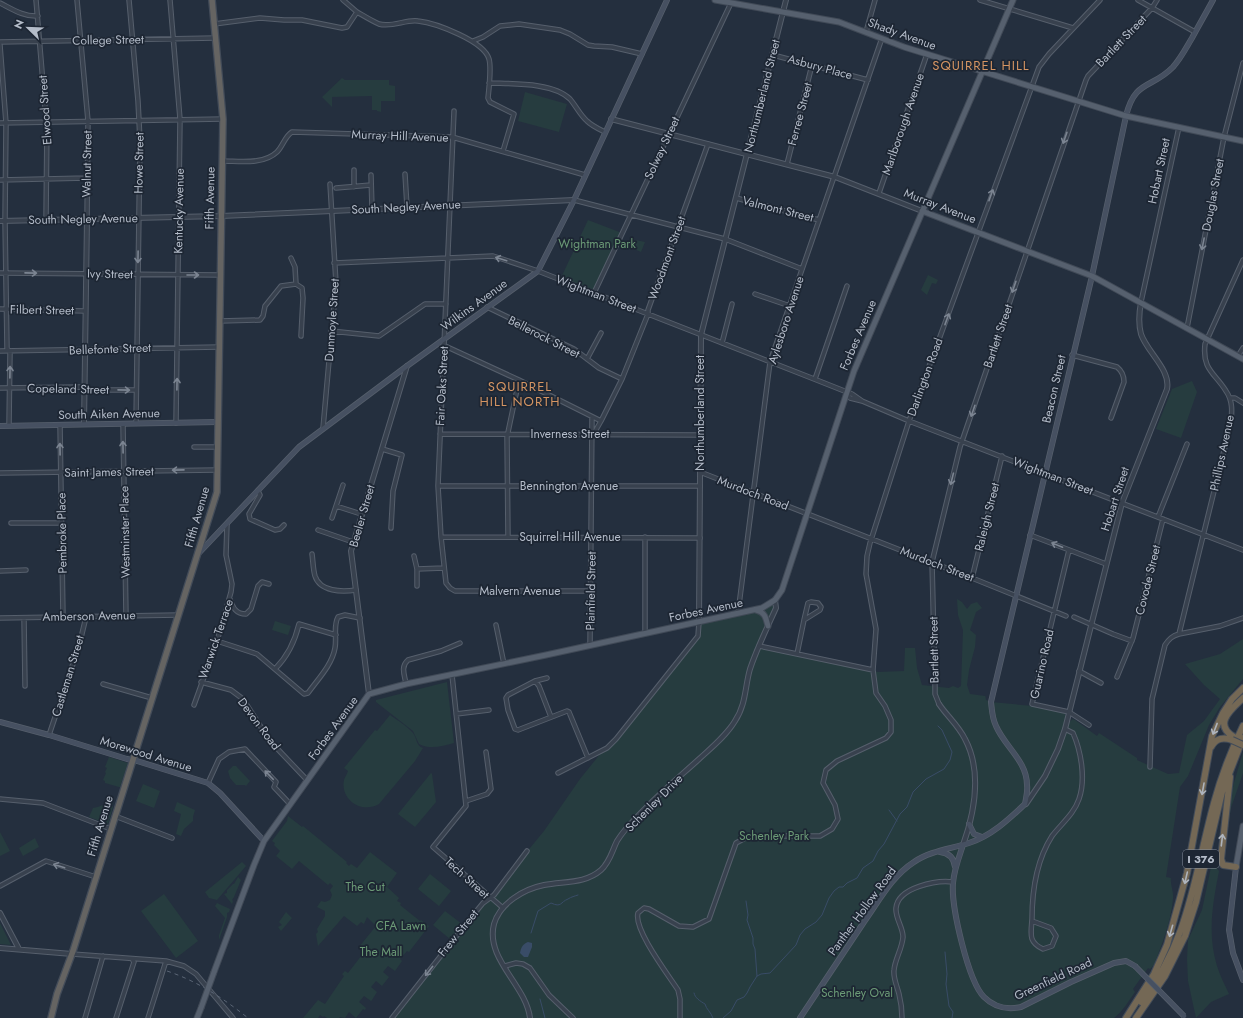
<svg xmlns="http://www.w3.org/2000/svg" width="1243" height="1018" font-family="Jost,sans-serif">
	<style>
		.green { fill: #263c3f }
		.water { fill: #394c67 }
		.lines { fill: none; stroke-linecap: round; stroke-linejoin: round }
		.stream { stroke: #394c67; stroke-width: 1 }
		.minor-casing { stroke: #565f6c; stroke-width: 5.5 }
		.tertiary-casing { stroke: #565f6c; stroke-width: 6 }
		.secondary-casing { stroke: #565f6c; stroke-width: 6 }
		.primary-casing { stroke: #414a57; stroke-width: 7 }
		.trunk-casing { stroke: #434c59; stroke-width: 8 }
		.motorway-casing { stroke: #434c59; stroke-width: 8 }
		.minor { stroke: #38414e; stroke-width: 3.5 }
		.tertiary { stroke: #38414e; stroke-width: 4 }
		.secondary { stroke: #465061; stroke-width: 4.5 }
		.primary { stroke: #56606e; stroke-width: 5 }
		.trunk { stroke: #656462; stroke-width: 5.5 }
		.motorway { stroke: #746855; stroke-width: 6 }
		.rail { stroke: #5a6575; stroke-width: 1; stroke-dasharray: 4 4; stroke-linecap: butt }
		.secondary-bridge-casing { stroke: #565f6c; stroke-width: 6; stroke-linecap: butt }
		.primary-bridge-casing { stroke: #414a57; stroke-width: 7; stroke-linecap: butt }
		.motorway-bridge-casing { stroke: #434c59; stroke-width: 8; stroke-linecap: butt }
		.secondary-bridge { stroke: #465061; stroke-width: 4.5 }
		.primary-bridge { stroke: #56606e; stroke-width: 5 }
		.motorway-bridge { stroke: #746855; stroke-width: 6 }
		.oneway { stroke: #7c8592 }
		.oneway2 { stroke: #aeb4bd }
		.labels { text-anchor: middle; stroke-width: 3.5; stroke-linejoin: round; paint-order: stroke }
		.shield { fill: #1d2633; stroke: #878f9c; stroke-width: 1 }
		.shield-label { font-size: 11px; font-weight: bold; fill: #b4bcc9 }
		.street-label { font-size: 12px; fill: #b4bcc9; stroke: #1d2633 }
		.park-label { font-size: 12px; fill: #6b9a76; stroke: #1d2633 }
		.neighbourhood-label { font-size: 13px; letter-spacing: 1px; fill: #d59563; stroke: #1d2633 }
	</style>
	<rect width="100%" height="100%" fill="#242f3e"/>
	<path class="green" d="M342,78L345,80H389V85L395,86V101H381V112L377,111V110H372V96L332,97V107L322,97Z
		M525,92L567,104L559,132L518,121Z
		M588,220L622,233L594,293L560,280Z
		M631,239L645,242L641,252L628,246Z
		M928,275L938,280L936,284L932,283L927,295L921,290Z
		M1192,381L1197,392L1181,438L1156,429L1172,389Z
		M957,599L962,602L967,609L971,604L977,602L982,608L976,612L970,630L976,635L975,647L969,670L967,685L970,694L985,696V700L986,695V700L991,702L1033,706L1065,713V719L1071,721L1072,719L1075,720L1097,736L1099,733L1137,758V760L1168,774L1179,773L1187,735L1204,721L1220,699L1204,685L1185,664L1220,654L1243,639V679L1220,707L1209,725L1188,776L1180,787L1166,877L1171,878C1170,885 1174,892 1173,899C1171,922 1162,944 1154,965L1150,969L1148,968L1133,989L1135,992C1128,1002 1123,1011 1114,1018H394L484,904L544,831L580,779L605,748L621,734L698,636L699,622L762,608L775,600L776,606L760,646L878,672L904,671L905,648H915L917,668L922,685L949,688L953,686L958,688L961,686L963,630L958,615Z
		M275,621L291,626L288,635L272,630Z
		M447,682L454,743C442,746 431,750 419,744L413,731L376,702V700Z
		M390,715C397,720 407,726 413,733C417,738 416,746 423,748L415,761L379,804C362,814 340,800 344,780C345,777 347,774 348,771L344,768L375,730L377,731Z
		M1243,752V773L1231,808L1229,819V800Z
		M109,757L128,763L120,787H119L105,783V781L103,780L106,773L105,772L107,768L105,767Z
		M233,766H236L250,781L246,786L245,785H236L230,778L228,771Z
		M431,773L432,774L436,802L415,827L398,814Z
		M143,784L160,791L154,808L136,801Z
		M109,802L113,803L112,806L113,807L108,824L89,817L93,808C100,807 104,804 109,802Z
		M177,802L195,810L193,817V821L184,829L181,836L176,834L181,814L174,811Z
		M288,816L302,827L303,826L347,862L346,863L349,866L351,864L357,868L370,852L397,873L387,887L399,898L397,901L401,903L400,905L420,921L421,920L429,926L409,952L407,951L400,959L402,961L395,971L388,966L383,972L389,977L382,986L376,981L371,987L377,992L372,1000L371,1001L364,996L359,1002L366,1008L365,1010L363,1009L356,1018L349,1012L345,1018L340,1017L339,1018H327L324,1016L323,1017L320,1015L318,1018H303L318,1000L325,1004L344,976L342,974L345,971L348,973L365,951L359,947L376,926L367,917L364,924L361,922L357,926L344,916L318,946L316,934L318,932L317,929L325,916V911L317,907L321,901L325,902L330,900L332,895L330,890L333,886L330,883L328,885L299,861L292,869L276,856L280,851L274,845L275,843L272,841L287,821Z
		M0,832L10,851L0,856Z
		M35,838L39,847L23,856L19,848Z
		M242,862L246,866L217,900L209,898L205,892Z
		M1212,862L1219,871C1213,902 1207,934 1217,966C1220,976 1225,985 1229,994L1211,1002L1196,1018L1188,981L1187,959L1188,940L1202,910Z
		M430,874L451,891L439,906L418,889Z
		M238,877L241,880L234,897L232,900L233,901L232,904L224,894L227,893V890L233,884H234Z
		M164,894L198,941L176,958L141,911Z
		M217,903L230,909L229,912L227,913V917L219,940V935L225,918L215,906Z
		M445,911L462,924L450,939L433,925Z
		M286,912L292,918L281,931L278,927L282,925L279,922Z
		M0,923L11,945L0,944Z"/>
	<path class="water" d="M528,942L532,943V947L528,957H524L520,953C521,947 523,944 528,942Z"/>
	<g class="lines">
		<path class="stream" d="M889,810L897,821
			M746,901L748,915L747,920L753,938V944L755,949L757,976
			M531,933L538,911L551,903C562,908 560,902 568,899C571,897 575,896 578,895
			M945,952L947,974L946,984L949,1006L953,1012L952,1018
			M694,993C695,998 700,1001 705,1004C706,1009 711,1012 713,1018
			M540,999L545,1018
			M723,1018L731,1011L737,1000L744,997L747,993L750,987L757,976L761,974L770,973L796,945L800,935L805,929L816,922L822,915L829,898L834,891L839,887H843L847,883L857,878L863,868L873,861L878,851L884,844L900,814L907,807L913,792L926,779L944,769L950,760L952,752L942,730L938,726"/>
		<g class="minor-casing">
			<path id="minor" d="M36,0L46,119L47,122L46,220
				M77,0L88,121L87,219
				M129,0L138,101L140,141L136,423
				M170,0L180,119L176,423
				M343,0L357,12
				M980,0L1073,28
				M1138,0L1195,32
				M0,3C12,9 24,17 38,16
				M214,24L260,18L284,20H302L342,28L347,27L357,12C364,16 372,21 379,24C392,28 406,19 418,21C436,23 484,41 489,59C491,66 489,89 488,98L490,102L514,114L503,151
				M866,32L875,0
				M473,41L483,37L500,26L519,24L560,30L570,34L588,45L594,46L612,47L642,54
				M0,42L215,38
				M0,45L6,123L5,221L7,348L10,353L9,425
				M773,55L868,80
				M489,83C511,84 553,82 570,99C576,106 580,115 587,121C592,126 599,129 605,132
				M454,111L438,486L441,537L446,583L450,588L455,591H591
				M0,123L223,119
				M222,161C240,161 263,165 277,152C283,146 285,136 292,132L452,137L585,175
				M787,164L812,65
				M354,170V187
				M405,174L407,207
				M371,175L372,209
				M0,180L87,178
				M336,188L371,185
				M879,193L927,54
				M736,198L819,220
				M574,200L725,239L802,269
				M291,258L295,267L296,284
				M334,263L493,256L538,271L809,377L852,394L862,401
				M0,273L220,275
				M594,293L731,3
				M755,294L790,306
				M1141,302L1179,127
				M487,307L574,349L599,368L622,379
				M0,309L85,311
				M220,321L260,320L263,316L265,306L281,286L296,284L302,288L303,298L301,336
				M1187,328L1224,137L1243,63
				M331,331L379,336L425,304H446
				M722,343L732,304
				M443,345L519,380L601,421
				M0,351L219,347
				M1072,355L1117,367C1122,371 1124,376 1124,382L1111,418
				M1238,356L1243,348
				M587,359L601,333
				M815,379L847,286
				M0,388L81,387L87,390H136
				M846,393L850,398L862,401L909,421L1243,550
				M1230,398H1235L1243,403
				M123,424L126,616
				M60,425L63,617
				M323,428L336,283L330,184
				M440,434L700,435
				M593,435L601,421L622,379L648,314V310L708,144
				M194,447H218
				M382,449L402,455L393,491L391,528
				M700,472L972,578L1066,616
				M0,473L217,470
				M438,486H700
				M258,491L260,495L249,514L250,519L275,530L280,529L284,525
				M336,506L361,514
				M1158,517L1187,444
				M332,518L343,485
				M11,523H62
				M318,530L353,542
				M1030,535L1106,564
				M441,537L700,538
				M508,537L507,437L519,380
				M1069,550L1032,704L1069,712L1089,725
				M312,554C313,561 313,569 315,576C320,592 342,592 356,590
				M414,556L417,569V586
				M417,569L444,568
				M0,571L26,570
				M972,578L1002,456
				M230,599C233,608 236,614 246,614L251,609L258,586L262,582L269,584
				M811,602L818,603L821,607L820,610L804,620L808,603Z
				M738,613L770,362L882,38
				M1074,617L1113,634L1132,641
				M0,618L179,615
				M24,618L25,686
				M496,625L504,664
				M645,633V537
				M1179,634L1231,422C1232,412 1233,401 1226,391C1215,373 1202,370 1205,344L1243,260
				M217,641L257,654L304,694L308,693C318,679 332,665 335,648C337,637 333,626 338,617L345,615L360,618
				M590,645L592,417
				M759,646L873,670
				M797,654L804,620
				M275,669C288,656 295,641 299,624L336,635
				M1079,671L1101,683
				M452,675L466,806L433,847L503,908
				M1117,677L1133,638L1163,519
				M547,678L535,681L508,695L506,698L508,710L515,729L518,730L567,711L569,712L588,758
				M535,681L539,686L551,717
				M201,682L231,690L243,699L270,741L307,780
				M103,684L152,698
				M406,684C405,676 400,667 408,660L441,651L460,643
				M939,704L935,694V686L932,562L960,447L1086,80L1088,76L1152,8L1157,0
				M194,705L217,641L231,592L232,584L226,555L227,524
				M456,714L489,710
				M49,735L79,646L86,617
				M1150,767L1152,699L1165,645C1169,639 1172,636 1179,634L1220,626L1243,618
				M558,773L607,748L616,739L698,636L699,622
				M208,783L219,759L229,752L245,749L276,782L274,787L290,804
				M0,799L43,803L111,829
				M466,801L487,794L491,789L486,752
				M115,816L172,838
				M0,886L46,861L96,877
				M1032,921L1051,928L1056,936L1052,946L1043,949C1028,942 1031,934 1032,919C1032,890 1036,861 1052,836C1061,824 1074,814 1079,799C1086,779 1081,751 1073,733L1065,729
				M72,954L166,961L184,966L196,974L233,1018
				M505,966L516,963L523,964L530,968L549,995L573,1018
				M85,1018L103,956
				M116,1018L134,962L132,959
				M148,1018L166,961
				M392,1018L465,925L483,903L494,895L527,851
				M680,1018V999L678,990C669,976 633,929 638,913L644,908L649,909L679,926L693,927L709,919L736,843L749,836H820L832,829L838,819L835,805L823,783L826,770L837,761L886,738L891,732V720L885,706L876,693L873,670L876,629L866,574L867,556L870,543L909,421L1039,67L1049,54L1100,0
				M902,1018C902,1010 901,1002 899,994C897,986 893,978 894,970C895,959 902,949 903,937C903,927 895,918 896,908C898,887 937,880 953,882"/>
		</g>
		<g class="tertiary-casing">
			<path id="tertiary" d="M611,119L835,177L922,211
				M0,221L221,216L574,200
				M84,424L87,219
				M699,622L701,335L786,0
				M369,694L351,551L407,366
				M939,704C947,716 958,725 965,739C982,771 975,811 963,845
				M1026,804L1045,776L1058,749L1065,729L1122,503L1167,389C1171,370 1147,352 1141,334C1138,323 1139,313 1141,302
				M0,913L19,949
				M0,948L72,954
				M530,1018C526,985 485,959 494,924C500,903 524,889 544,885C564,881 585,884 601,870C610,862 612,851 617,841C622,833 629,825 636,818C655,797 677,779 698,760C711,748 726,736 735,721C746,705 745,686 750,669C757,648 767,628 776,608L775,600"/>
		</g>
		<g class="secondary-casing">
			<path id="secondary" d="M0,426L218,422
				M198,554L299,447L407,366L538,271L574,200L667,0
				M0,722L49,735L127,759L137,761L208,783L220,793L264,841
				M969,824L974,834L982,837
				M963,845C959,857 954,870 953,883C951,906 968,981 984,997C994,1007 1007,1010 1021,1007L1071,982L1114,963L1126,961L1135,966
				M940,852C949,853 954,858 955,867
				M1236,867L1229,930L1233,953L1243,980
				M800,1018C821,986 843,954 864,922C879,901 892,876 914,862C930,851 950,849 969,843C991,836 1008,820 1025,804C1026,798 1028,791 1027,785C1027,761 1005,747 996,726C992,718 992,710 991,702L1092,276L1126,116C1135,79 1152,89 1173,67C1181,58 1186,48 1192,38C1199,25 1206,13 1213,0"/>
		</g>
		<g class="primary-casing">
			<path id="primary" d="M715,0L839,22L904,47L1126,116L1243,141
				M922,211L1092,276L1243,359
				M756,610C765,612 766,618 768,626
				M1236,867L1243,826
				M214,972L254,865L264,841L369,694L406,684L546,655L762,608L775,600L782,590L854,371L1013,0
				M197,1018L201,1008"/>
		</g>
		<g class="trunk-casing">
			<path id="trunk" d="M51,1018L57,994L73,951L217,492L223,119L212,0"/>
		</g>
		<g class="motorway-casing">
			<path id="motorway" d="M1234,737C1212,724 1232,709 1243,698
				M1211,747C1216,738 1223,737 1232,740
				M1230,777L1221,859L1223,865L1236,867
				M1141,1002C1190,940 1194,876 1214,803C1221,777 1231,751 1243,726
				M1126,1018L1154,974L1167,945L1187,873L1212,736L1223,713L1232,699L1243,688
				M1136,1018L1165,976L1185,936L1196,902L1222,792L1243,738"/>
		</g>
		<use href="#minor" class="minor"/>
		<use href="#tertiary" class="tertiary"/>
		<use href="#secondary" class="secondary"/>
		<use href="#primary" class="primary"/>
		<use href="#trunk" class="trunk"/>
		<use href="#motorway" class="motorway"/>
		<path class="rail" d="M167,971C197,981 223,998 248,1018"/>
		<g class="secondary-bridge-casing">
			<path id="secondary-bridge" d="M1135,966L1184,1016"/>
		</g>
		<g class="primary-bridge-casing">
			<path id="primary-bridge" d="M201,1008L214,972"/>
		</g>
		<g class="motorway-bridge-casing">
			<path id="motorway-bridge" d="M1232,740L1243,745"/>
		</g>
		<use href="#secondary-bridge" class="secondary-bridge"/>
		<use href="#primary-bridge" class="primary-bridge"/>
		<use href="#motorway-bridge" class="motorway-bridge"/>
	</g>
	<defs><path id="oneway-shaft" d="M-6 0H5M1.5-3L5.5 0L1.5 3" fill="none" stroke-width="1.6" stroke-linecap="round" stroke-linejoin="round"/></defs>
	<g class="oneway">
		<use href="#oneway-shaft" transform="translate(1065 138) rotate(109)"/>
		<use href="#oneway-shaft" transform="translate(991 195) rotate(-70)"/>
		<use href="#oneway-shaft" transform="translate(1203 244) rotate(101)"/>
		<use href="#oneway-shaft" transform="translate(138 257) rotate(91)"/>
		<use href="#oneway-shaft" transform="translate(501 259) rotate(-163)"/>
		<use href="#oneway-shaft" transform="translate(31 273) rotate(1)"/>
		<use href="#oneway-shaft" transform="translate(193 275)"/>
		<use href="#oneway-shaft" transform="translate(1014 287) rotate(109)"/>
		<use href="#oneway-shaft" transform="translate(947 319) rotate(-70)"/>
		<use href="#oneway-shaft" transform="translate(10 372) rotate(-89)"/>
		<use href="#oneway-shaft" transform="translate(177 384) rotate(-89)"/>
		<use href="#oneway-shaft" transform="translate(124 390) rotate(1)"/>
		<use href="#oneway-shaft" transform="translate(973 411) rotate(109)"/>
		<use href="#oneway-shaft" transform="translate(123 447) rotate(-91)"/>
		<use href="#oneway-shaft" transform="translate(60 449) rotate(-91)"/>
		<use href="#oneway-shaft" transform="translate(178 470) rotate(179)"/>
		<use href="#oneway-shaft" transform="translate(952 479) rotate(104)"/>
		<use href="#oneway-shaft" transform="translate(1057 545) rotate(-158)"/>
		<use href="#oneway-shaft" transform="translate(269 775) rotate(-134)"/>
		<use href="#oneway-shaft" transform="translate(59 866) rotate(-162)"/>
		<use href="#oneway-shaft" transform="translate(429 971) rotate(128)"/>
	</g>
	<g class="oneway2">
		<use href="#oneway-shaft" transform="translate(1215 729) rotate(111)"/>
		<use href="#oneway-shaft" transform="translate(1203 789) rotate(100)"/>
		<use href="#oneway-shaft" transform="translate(1222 840) rotate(-83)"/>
		<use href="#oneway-shaft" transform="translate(1186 878) rotate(103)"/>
		<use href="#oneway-shaft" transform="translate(1171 931) rotate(106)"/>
	</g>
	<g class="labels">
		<rect class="shield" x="1183" y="850" width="36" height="18" rx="3"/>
		<g class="shield-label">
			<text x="1201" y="863">I 376</text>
		</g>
		<g class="street-label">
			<text transform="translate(902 34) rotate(20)" y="4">Shady Avenue</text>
			<text transform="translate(108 40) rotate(-1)" y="4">College Street</text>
			<text transform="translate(1121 41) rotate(-46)" y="4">Bartlett Street</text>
			<text transform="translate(820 67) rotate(15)" y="4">Asbury Place</text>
			<text transform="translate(762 96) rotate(-76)" y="4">Northumberland Street</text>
			<text transform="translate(45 110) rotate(-94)" y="4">Elwood Street</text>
			<text transform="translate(800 114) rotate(-75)" y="4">Ferree Street</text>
			<text transform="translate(903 124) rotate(-71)" y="4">Marlborough Avenue</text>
			<text transform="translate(400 136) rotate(2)" y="4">Murray Hill Avenue</text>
			<text transform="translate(662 148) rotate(-65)" y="4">Solway Street</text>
			<text transform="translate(139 163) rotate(-89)" y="4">Howe Street</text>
			<text transform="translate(87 164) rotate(-89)" y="4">Walnut Street</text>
			<text transform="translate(1159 171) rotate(-78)" y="4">Hobart Street</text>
			<text transform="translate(1213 195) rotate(-79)" y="4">Douglas Street</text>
			<text transform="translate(210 198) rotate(-89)" y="4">Fifth Avenue</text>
			<text transform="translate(940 206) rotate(21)" y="4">Murray Avenue</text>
			<text transform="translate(406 207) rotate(-3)" y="4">South Negley Avenue</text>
			<text transform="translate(778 209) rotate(14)" y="4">Valmont Street</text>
			<text transform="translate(179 211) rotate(-89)" y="4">Kentucky Avenue</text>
			<text transform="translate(83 219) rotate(-1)" y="4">South Negley Avenue</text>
			<text transform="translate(667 258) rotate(-70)" y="4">Woodmont Street</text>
			<text transform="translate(110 274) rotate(1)" y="4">Ivy Street</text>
			<text transform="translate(596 294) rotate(21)" y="4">Wightman Street</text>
			<text transform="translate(474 305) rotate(-36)" y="4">Wilkins Avenue</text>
			<text transform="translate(42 310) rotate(1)" y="4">Filbert Street</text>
			<text transform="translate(332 320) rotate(-86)" y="4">Dunmoyle Street</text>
			<text transform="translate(786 320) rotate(-72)" y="4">Aylesboro Avenue</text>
			<text transform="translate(858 335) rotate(-67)" y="4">Forbes Avenue</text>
			<text transform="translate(998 336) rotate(-71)" y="4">Bartlett Street</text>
			<text transform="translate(544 337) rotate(27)" y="4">Bellerock Street</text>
			<text transform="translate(110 349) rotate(-2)" y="4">Bellefonte Street</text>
			<text transform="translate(925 377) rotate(-70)" y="4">Darlington Road</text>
			<text transform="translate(442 386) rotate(-87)" y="4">Fair Oaks Street</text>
			<text transform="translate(68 389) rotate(1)" y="4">Copeland Street</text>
			<text transform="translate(1054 389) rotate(-77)" y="4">Beacon Street</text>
			<text transform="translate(700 413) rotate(-90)" y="4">Northumberland Street</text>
			<text transform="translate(109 414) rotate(-1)" y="4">South Aiken Avenue</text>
			<text x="570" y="438">Inverness Street</text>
			<text transform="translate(1222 453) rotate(-78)" y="4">Phillips Avenue</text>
			<text transform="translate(109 472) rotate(-1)" y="4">Saint James Street</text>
			<text transform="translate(1053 476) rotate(21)" y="4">Wightman Street</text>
			<text x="569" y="490">Bennington Avenue</text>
			<text transform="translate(753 493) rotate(21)" y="4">Murdoch Road</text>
			<text transform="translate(1115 499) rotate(-72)" y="4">Hobart Street</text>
			<text transform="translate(362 516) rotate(-74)" y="4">Beeler Street</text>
			<text transform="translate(197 517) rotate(-74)" y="4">Fifth Avenue</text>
			<text transform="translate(987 517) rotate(-76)" y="4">Raleigh Street</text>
			<text transform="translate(125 532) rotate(-91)" y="4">Westminster Place</text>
			<text transform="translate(62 533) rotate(-91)" y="4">Pembroke Place</text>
			<text x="570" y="541">Squirrel Hill Avenue</text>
			<text transform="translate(937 564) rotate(21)" y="4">Murdoch Street</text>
			<text transform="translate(1148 580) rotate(-76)" y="4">Covode Street</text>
			<text x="520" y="595">Malvern Avenue</text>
			<text transform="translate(591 591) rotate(-89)" y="4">Plainfield Street</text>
			<text transform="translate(706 610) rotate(-12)" y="4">Forbes Avenue</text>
			<text transform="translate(89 616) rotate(-1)" y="4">Amberson Avenue</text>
			<text transform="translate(216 639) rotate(-71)" y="4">Warwick Terrace</text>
			<text transform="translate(934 650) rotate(-91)" y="4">Bartlett Street</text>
			<text transform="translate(1042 664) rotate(-77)" y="4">Guarino Road</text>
			<text transform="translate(68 676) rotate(-73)" y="4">Castleman Street</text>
			<text transform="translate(259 724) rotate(53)" y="4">Devon Road</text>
			<text transform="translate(333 728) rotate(-54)" y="4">Forbes Avenue</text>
			<text transform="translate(146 754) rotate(17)" y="4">Morewood Avenue</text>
			<text transform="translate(654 803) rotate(-45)" y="4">Schenley Drive</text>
			<text transform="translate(100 826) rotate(-73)" y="4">Fifth Avenue</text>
			<text transform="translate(467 878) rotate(42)" y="4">Tech Street</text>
			<text transform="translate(862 911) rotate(-54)" y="4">Panther Hollow Road</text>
			<text transform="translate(458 933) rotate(-51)" y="4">Frew Street</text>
			<text transform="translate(1053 979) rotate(-25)" y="4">Greenfield Road</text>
		</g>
		<g class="park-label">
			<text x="597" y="248">Wightman Park</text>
			<text x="774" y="840">Schenley Park</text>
			<text x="365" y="891">The Cut</text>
			<text x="401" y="930">CFA Lawn</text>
			<text x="381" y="956">The Mall</text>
			<text x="857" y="997">Schenley Oval</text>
		</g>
		<g class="neighbourhood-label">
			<text x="981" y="70">SQUIRREL HILL</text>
			<text x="520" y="391">SQUIRREL<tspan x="520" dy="15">HILL NORTH</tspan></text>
		</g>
	</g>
	<g transform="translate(28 28) rotate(293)" stroke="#1d2633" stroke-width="3" paint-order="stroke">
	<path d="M0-3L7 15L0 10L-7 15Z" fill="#b4bcc9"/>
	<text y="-6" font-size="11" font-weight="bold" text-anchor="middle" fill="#b4bcc9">N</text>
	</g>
</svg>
